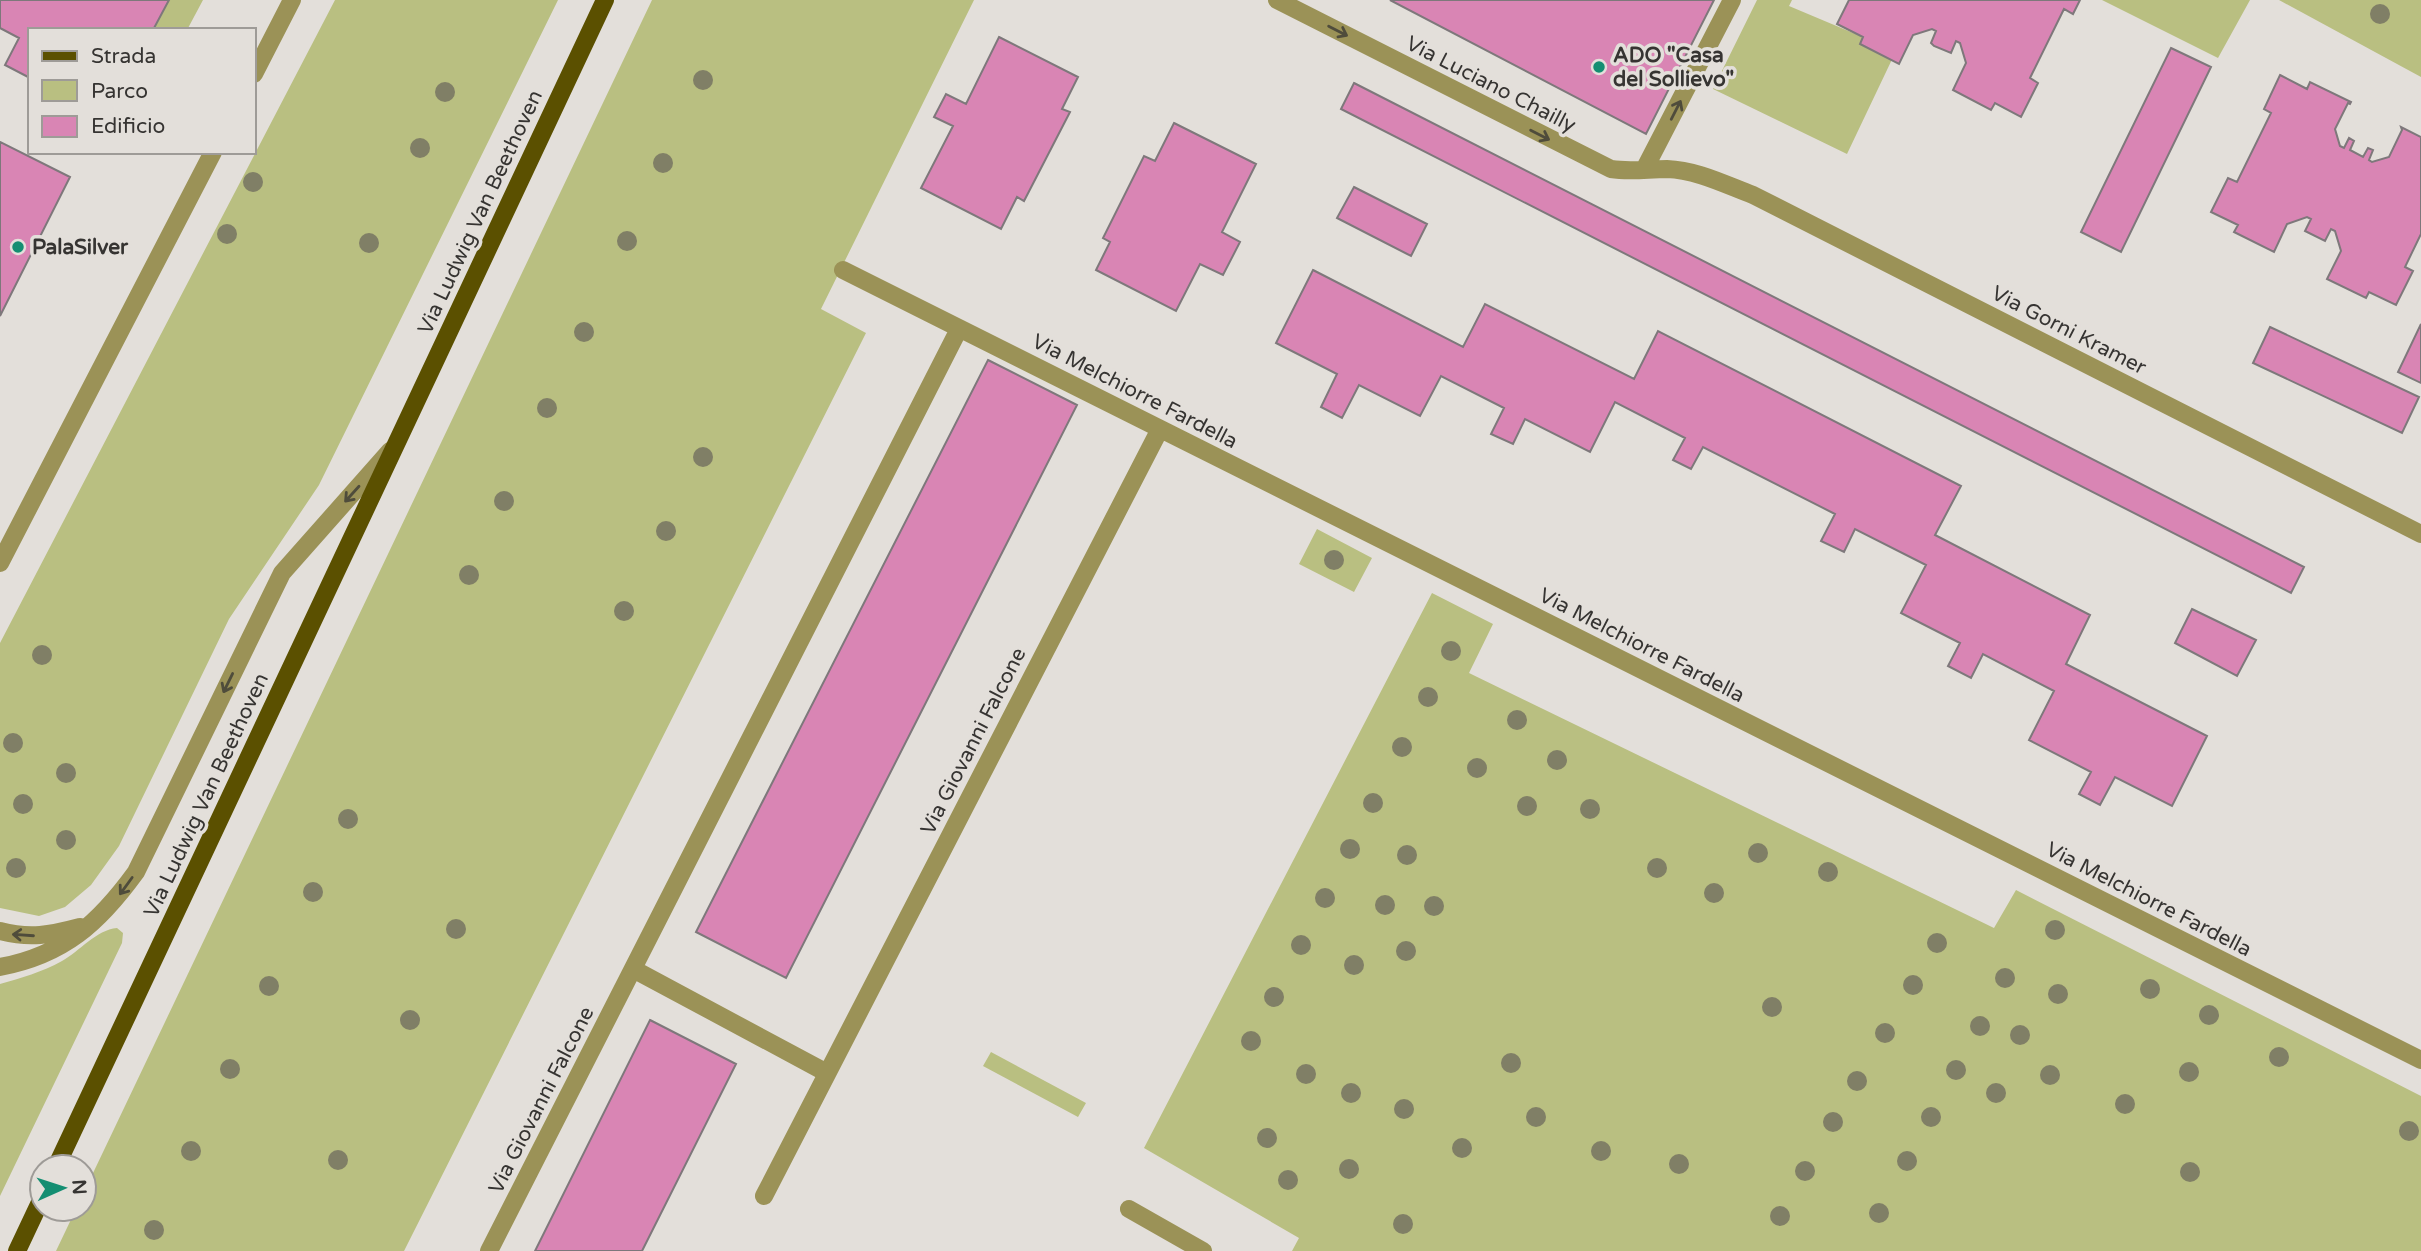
<svg xmlns="http://www.w3.org/2000/svg" width="2421" height="1251" font-family="'Varela Round',sans-serif">
	<style>
		.green { fill: #b9bf81 }
		.building { fill: #d985b4; stroke: #7e787b; stroke-width: 2 }
		.lines { fill: none; stroke-linecap: round; stroke-linejoin: round }
		.minor { stroke: #9b9257; stroke-width: 18 }
		.major { stroke: #5b5000; stroke-width: 18 }
		.tree { fill: #807f66 }
		.oneway { stroke: #4f4c3b }
		.poi-dot { fill: #148e72; stroke: #e3dfda; stroke-width: 2.5 }
		.labels { text-anchor: middle; stroke-width: 7; stroke-linejoin: round; paint-order: stroke }
		.poi-label { font-size: 21px; font-weight: bold; fill: #363432; stroke: #e3dfda; text-anchor: start }
		.street-label { font-size: 21px; fill: #363432; stroke: #e3dfda }
	</style>
	<rect width="100%" height="100%" fill="#e3dfda"/>
	<path class="green" d="M169,0H203L187,30H153Z
		M335,0H558L319,485L229,619L119,846L91,885L65,907L39,916L0,908V643Z
		M652,0H974L821,309L866,333L404,1251H56L76,1209H84V1192Z
		M1757,0H1792L1789,6L1896,51L1847,154L1713,89Z
		M2102,0H2250L2218,58Z
		M2279,0H2421V77Z
		M1317,529L1372,558L1354,592L1299,564Z
		M1432,593L1493,624L1469,673L1994,928L2016,890L2421,1096V1251H1292L1299,1238L1144,1148Z
		M117,928L123,933L122,943L0,1196V984C21,978 42,972 62,961C80,951 96,930 117,928Z
		M991,1052L1086,1103L1078,1117L983,1066Z"/>
	<path class="building" d="M0,0H169L153,30H30V78L5,65L19,38L0,28Z
		M1390,0H1714L1646,134Z
		M1849,0H2080L2073,14L2064,9L2030,78L2038,83L2021,117L1995,103L1991,110L1953,90L1966,63L1960,43L1956,41L1951,53L1934,46L1931,43L1936,31L1932,29L1913,35L1899,64L1860,44L1863,37L1837,24Z
		M999,37L1078,77L1062,109L1070,112L1024,201L1017,197L1001,229L921,188L953,126L934,117L946,94L966,104Z
		M2171,48L2211,67L2121,252L2081,232Z
		M2280,75L2307,89L2310,82L2351,102L2350,104L2348,103L2335,129L2340,146L2344,148L2349,138L2354,141L2350,150L2363,157L2368,148L2373,150L2369,160L2372,162L2389,157L2402,130L2401,127L2421,137V234L2405,267L2413,271L2396,305L2369,292L2366,298L2327,279L2341,251L2335,231L2331,229L2325,241L2305,231L2311,219L2307,217L2287,224L2274,252L2234,232L2238,225L2211,212L2228,178L2237,182L2271,113L2264,109Z
		M1354,83L2304,567L2291,593L1341,109Z
		M1174,123L1256,164L1222,232L1240,242L1223,275L1200,264L1176,311L1096,270L1110,242L1103,238L1144,156L1155,161Z
		M0,142L70,177L0,316Z
		M1354,187L1427,224L1411,256L1337,218Z
		M1313,270L1463,347L1485,304L1634,379L1658,331L1961,486L1935,535L2090,615L2066,664L2207,736L2172,806L2115,777L2100,805L2079,794L2091,772L2029,740L2054,691L1983,654L1971,678L1948,666L1960,643L1901,613L1926,565L1855,529L1844,552L1821,541L1835,514L1703,447L1691,469L1673,460L1685,438L1615,402L1590,452L1525,419L1513,444L1491,434L1504,408L1441,376L1420,416L1359,385L1342,418L1321,407L1337,374L1276,343Z
		M2421,324V383L2398,372Z
		M2270,327L2419,397L2402,433L2253,363Z
		M988,360L1077,405L786,978L696,932Z
		M2192,609L2256,640L2237,676L2175,643Z
		M650,1020L736,1064L642,1251H535Z"/>
	<g class="lines">
		<path class="minor" d="M1277,0L1611,169C1630,172 1648,169 1667,169C1697,170 1726,185 1753,195L2421,534
			M254,74L292,0
			M1644,170L1732,0
			M843,270L2421,1060
			M0,563L213,152
			M0,931C30,939 50,935 80,927
			M0,967C64,955 99,923 136,872L282,573L390,451
			M633,969L827,1073
			M764,1196L1160,429
			M1129,1209L1203,1251
			M489,1251L959,329"/>
		<path class="major" d="M56,1167L605,0
			M17,1251L42,1198"/>
	</g>
	<g class="tree">
		<circle cx="2380" cy="14" r="10"/>
		<circle cx="703" cy="80" r="10"/>
		<circle cx="445" cy="92" r="10"/>
		<circle cx="420" cy="148" r="10"/>
		<circle cx="663" cy="163" r="10"/>
		<circle cx="253" cy="182" r="10"/>
		<circle cx="227" cy="234" r="10"/>
		<circle cx="627" cy="241" r="10"/>
		<circle cx="369" cy="243" r="10"/>
		<circle cx="584" cy="332" r="10"/>
		<circle cx="547" cy="408" r="10"/>
		<circle cx="703" cy="457" r="10"/>
		<circle cx="504" cy="501" r="10"/>
		<circle cx="666" cy="531" r="10"/>
		<circle cx="1334" cy="560" r="10"/>
		<circle cx="469" cy="575" r="10"/>
		<circle cx="624" cy="611" r="10"/>
		<circle cx="1451" cy="651" r="10"/>
		<circle cx="42" cy="655" r="10"/>
		<circle cx="1428" cy="697" r="10"/>
		<circle cx="1517" cy="720" r="10"/>
		<circle cx="13" cy="743" r="10"/>
		<circle cx="1402" cy="747" r="10"/>
		<circle cx="1557" cy="760" r="10"/>
		<circle cx="1477" cy="768" r="10"/>
		<circle cx="66" cy="773" r="10"/>
		<circle cx="1373" cy="803" r="10"/>
		<circle cx="23" cy="804" r="10"/>
		<circle cx="1527" cy="806" r="10"/>
		<circle cx="1590" cy="809" r="10"/>
		<circle cx="348" cy="819" r="10"/>
		<circle cx="66" cy="840" r="10"/>
		<circle cx="1350" cy="849" r="10"/>
		<circle cx="1758" cy="853" r="10"/>
		<circle cx="1407" cy="855" r="10"/>
		<circle cx="16" cy="868" r="10"/>
		<circle cx="1657" cy="868" r="10"/>
		<circle cx="1828" cy="872" r="10"/>
		<circle cx="313" cy="892" r="10"/>
		<circle cx="1714" cy="893" r="10"/>
		<circle cx="1325" cy="898" r="10"/>
		<circle cx="1385" cy="905" r="10"/>
		<circle cx="1434" cy="906" r="10"/>
		<circle cx="456" cy="929" r="10"/>
		<circle cx="2055" cy="930" r="10"/>
		<circle cx="1937" cy="943" r="10"/>
		<circle cx="1301" cy="945" r="10"/>
		<circle cx="1406" cy="951" r="10"/>
		<circle cx="1354" cy="965" r="10"/>
		<circle cx="2005" cy="978" r="10"/>
		<circle cx="1913" cy="985" r="10"/>
		<circle cx="269" cy="986" r="10"/>
		<circle cx="2150" cy="989" r="10"/>
		<circle cx="2058" cy="994" r="10"/>
		<circle cx="1274" cy="997" r="10"/>
		<circle cx="1772" cy="1007" r="10"/>
		<circle cx="2209" cy="1015" r="10"/>
		<circle cx="410" cy="1020" r="10"/>
		<circle cx="1980" cy="1026" r="10"/>
		<circle cx="1885" cy="1033" r="10"/>
		<circle cx="2020" cy="1035" r="10"/>
		<circle cx="1251" cy="1041" r="10"/>
		<circle cx="2279" cy="1057" r="10"/>
		<circle cx="1511" cy="1063" r="10"/>
		<circle cx="230" cy="1069" r="10"/>
		<circle cx="1956" cy="1070" r="10"/>
		<circle cx="2189" cy="1072" r="10"/>
		<circle cx="1306" cy="1074" r="10"/>
		<circle cx="2050" cy="1075" r="10"/>
		<circle cx="1857" cy="1081" r="10"/>
		<circle cx="1351" cy="1093" r="10"/>
		<circle cx="1996" cy="1093" r="10"/>
		<circle cx="2125" cy="1104" r="10"/>
		<circle cx="1404" cy="1109" r="10"/>
		<circle cx="1536" cy="1117" r="10"/>
		<circle cx="1931" cy="1117" r="10"/>
		<circle cx="1833" cy="1122" r="10"/>
		<circle cx="2409" cy="1131" r="10"/>
		<circle cx="1267" cy="1138" r="10"/>
		<circle cx="1462" cy="1148" r="10"/>
		<circle cx="191" cy="1151" r="10"/>
		<circle cx="1601" cy="1151" r="10"/>
		<circle cx="338" cy="1160" r="10"/>
		<circle cx="1907" cy="1161" r="10"/>
		<circle cx="1679" cy="1164" r="10"/>
		<circle cx="1349" cy="1169" r="10"/>
		<circle cx="1805" cy="1171" r="10"/>
		<circle cx="2190" cy="1172" r="10"/>
		<circle cx="1288" cy="1180" r="10"/>
		<circle cx="1879" cy="1213" r="10"/>
		<circle cx="1780" cy="1216" r="10"/>
		<circle cx="1403" cy="1224" r="10"/>
		<circle cx="154" cy="1230" r="10"/>
	</g>
	<defs><path id="oneway-shaft" d="M-6 0H5M1.5-3L5.5 0L1.5 3" fill="none" stroke-width="1.6" stroke-linecap="round" stroke-linejoin="round" transform="scale(1.75)"/></defs>
	<g class="oneway">
		<use href="#oneway-shaft" transform="translate(1338 31) rotate(27)"/>
		<use href="#oneway-shaft" transform="translate(1676 110) rotate(-63)"/>
		<use href="#oneway-shaft" transform="translate(1540 135) rotate(27)"/>
		<use href="#oneway-shaft" transform="translate(352 494) rotate(132)"/>
		<use href="#oneway-shaft" transform="translate(228 683) rotate(116)"/>
		<use href="#oneway-shaft" transform="translate(126 886) rotate(126)"/>
		<use href="#oneway-shaft" transform="translate(23 935) rotate(-176)"/>
	</g>
	<g class="poi-dot">
		<circle cx="1599" cy="67" r="7"/>
		<circle cx="18" cy="247" r="7"/>
	</g>
	<g class="labels">
		<g class="poi-label">
			<text x="1613" y="62">ADO "Casa<tspan x="1613" dy="24">del Sollievo"</tspan></text>
			<text x="32" y="254">PalaSilver</text>
		</g>
		<g class="street-label">
			<text transform="translate(1491 84) rotate(27)" y="7">Via Luciano Chailly</text>
			<text transform="translate(480 212) rotate(-65)" y="7">Via Ludwig Van Beethoven</text>
			<text transform="translate(2069 330) rotate(27)" y="7">Via Gorni Kramer</text>
			<text transform="translate(1135 391) rotate(27)" y="7">Via Melchiorre Fardella</text>
			<text transform="translate(1642 645) rotate(27)" y="7">Via Melchiorre Fardella</text>
			<text transform="translate(973 741) rotate(-63)" y="7">Via Giovanni Falcone</text>
			<text transform="translate(206 795) rotate(-65)" y="7">Via Ludwig Van Beethoven</text>
			<text transform="translate(2149 899) rotate(27)" y="7">Via Melchiorre Fardella</text>
			<text transform="translate(541 1100) rotate(-63)" y="7">Via Giovanni Falcone</text>
		</g>
	</g>
	<rect x="28" y="28" width="228" height="126" fill="#e3dfda" stroke="#9e9b97" stroke-width="2"/>
	<rect x="42" y="51" width="35" height="10" fill="#5b5000" stroke="#9e9b97" stroke-width="2"/>
	<text x="91" y="63" font-size="21" fill="#363432">Strada</text>
	<rect x="42" y="80" width="35" height="21" fill="#b9bf81" stroke="#9e9b97" stroke-width="2"/>
	<text x="91" y="98" font-size="21" fill="#363432">Parco</text>
	<rect x="42" y="116" width="35" height="21" fill="#d985b4" stroke="#9e9b97" stroke-width="2"/>
	<text x="91" y="133" font-size="21" fill="#363432">Edificio</text>
	<g transform="translate(63 1188) rotate(87)"><circle r="33" fill="#e3dfda" stroke="#9e9b97" stroke-width="2"/>
	<path d="M0-5L12 26L0 18L-12 26Z" fill="#148e72"/>
	<text y="-10" font-size="19" font-weight="bold" text-anchor="middle" fill="#363432">N</text>
	</g>
</svg>
